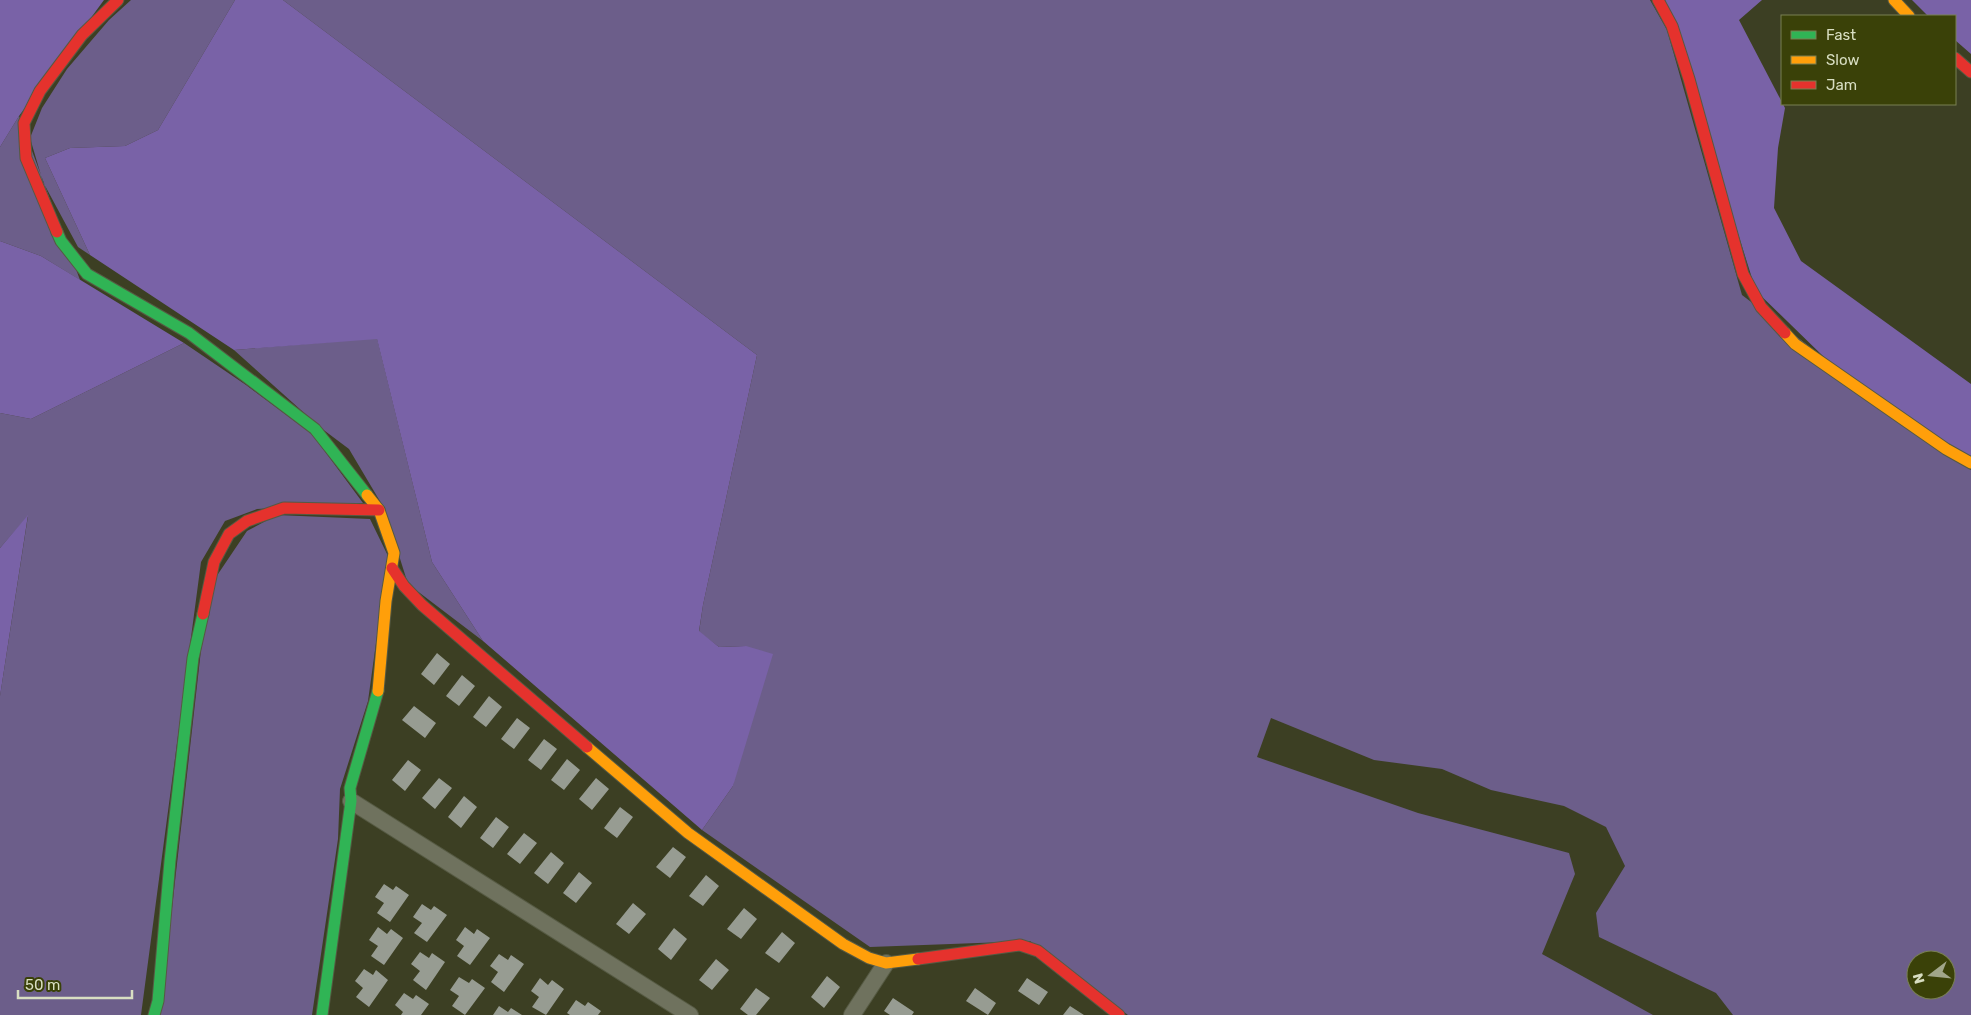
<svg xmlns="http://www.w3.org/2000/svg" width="1971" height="1015" font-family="Rubik,sans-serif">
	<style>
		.green { fill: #6c5e8a; fill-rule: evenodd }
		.forest { fill: #7962a7 }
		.building { fill: #979c92 }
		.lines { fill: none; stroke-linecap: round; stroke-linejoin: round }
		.street-casing { stroke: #565a43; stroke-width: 18 }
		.fast-casing { stroke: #565a43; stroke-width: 13 }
		.slow-casing { stroke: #565a43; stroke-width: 13 }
		.jam-casing { stroke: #565a43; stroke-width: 13 }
		.street { stroke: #6f725e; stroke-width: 16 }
		.fast { stroke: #30b455; stroke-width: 11 }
		.slow { stroke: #ff9f0a; stroke-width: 11 }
		.jam { stroke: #e5322d; stroke-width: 11 }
	</style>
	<rect width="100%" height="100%" fill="#3c3f23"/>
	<path class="green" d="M131,0H235L158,130L125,146L70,148L45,158L90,255L78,247L43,182L30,138L42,108L67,69L109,20Z
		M283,0H1650L1667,30L1742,295L1971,470V1015H1733L1716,993L1599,937L1596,913L1625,866L1606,827L1564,806L1491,790L1442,769L1374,760L1271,718L1257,757L1418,813L1569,853L1575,874L1542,954L1653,1015H1128L1030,941L870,947L702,830L733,786L746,646L719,647L699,632L703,605L757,355ZM1916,960H1946V990H1916Z
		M19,116L80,280L41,256L0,241V147Z
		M377,338L432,562L483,641L408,584L384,508L349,449L321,428L234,350Z
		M184,343L246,385L312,434L363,503L257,509L225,521L201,562L141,1015H0V696L28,516L0,548V413L31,419Z
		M277,515L370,519L388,556L368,701L340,789L338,839L312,1015H160L201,650L216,577L247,531Z"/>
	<path class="forest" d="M0,0H104L19,116L0,147Z
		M235,0H283L757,355L703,605L699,631L719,647L746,646L773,654L733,786L702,830L483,641L432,562L377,339L234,350L90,255L45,158L70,148L125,146L158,130Z
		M1665,0H1762L1739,20L1785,108L1778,148L1774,208L1801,261L1971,384V460L1826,359L1756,291Z
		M1912,0H1971V54L1955,40V16H1928Z
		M0,241L41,256L184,343L31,419L0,413Z
		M28,515L0,696V548Z"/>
	<path class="building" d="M437,653L450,664L434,685L421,674Z
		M462,675L475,686L459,706L446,696Z
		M489,696L502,707L486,727L473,717Z
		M414,706L436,723L425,738L402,720Z
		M517,718L530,728L514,749L501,739Z
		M544,739L557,749L541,770L528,760Z
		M567,759L580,770L564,790L551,780Z
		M408,760L421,770L405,791L392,780Z
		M439,778L452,788L435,809L422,798Z
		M596,778L609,789L592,810L579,799Z
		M464,796L477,807L461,828L448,817Z
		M620,807L633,817L617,838L604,828Z
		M496,817L509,827L493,848L480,838Z
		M524,833L537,843L520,864L507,854Z
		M673,847L686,857L670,878L656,867Z
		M551,852L564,863L548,884L534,873Z
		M579,872L592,883L576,903L563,893Z
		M706,875L719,886L703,906L689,896Z
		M384,884L393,890L396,886L409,895L390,922L377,913L384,903L375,897Z
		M633,903L646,914L629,934L616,924Z
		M422,904L431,910L434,906L447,915L427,942L414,933L422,923L413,917Z
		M744,908L757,919L741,939L727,929Z
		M378,927L387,934L391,929L403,938L384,965L371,956L378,946L369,940Z
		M465,927L474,934L477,929L490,938L470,965L457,956L464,946L456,940Z
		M674,928L687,939L671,960L658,949Z
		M782,932L795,943L779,963L765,953Z
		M420,952L429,958L432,953L445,962L426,990L413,980L420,971L411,964Z
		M499,954L508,960L511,955L524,964L504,992L491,982L498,972L490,966Z
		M716,959L729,970L712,990L699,980Z
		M364,969L373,975L376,970L388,980L369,1007L356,997L363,988L355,981Z
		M827,976L840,987L824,1008L811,997Z
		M459,977L469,983L472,979L485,988L465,1015L452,1006L459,996L450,990Z
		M540,978L548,985L552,980L564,989L546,1015L532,1007L539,997L531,991Z
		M1027,978L1048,992L1039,1005L1018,991Z
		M756,988L770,998L756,1015H748L740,1009Z
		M975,988L996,1003L988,1015L966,1001Z
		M404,993L413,999L416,995L429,1004L421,1015H401L403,1012L395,1005Z
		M893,998L914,1012L912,1015H890L884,1011Z
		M576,1000L585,1006L588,1002L601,1011L598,1015H570L567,1013Z
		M499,1006L508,1012L511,1008L522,1015H493Z
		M1070,1006L1084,1015H1063Z"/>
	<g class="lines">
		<g class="street-casing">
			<path id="street" d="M351,801L690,1015
				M852,1015L886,963"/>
		</g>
		<g class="fast-casing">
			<path id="fast" d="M57,232L61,241L87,274L189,333L315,429L367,495
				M154,1015L158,1001L170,861L193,658L203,614
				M322,1015L351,801L350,788L378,691"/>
		</g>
		<g class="slow-casing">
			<path id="slow" d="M1894,0L1909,16
				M1785,333L1795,344L1946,449L1971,463
				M367,495L379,510L394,553L386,601L378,691
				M587,747L688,833L843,944L869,958L886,963L918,959"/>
		</g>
		<g class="jam-casing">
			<path id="jam" d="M1658,0L1672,26L1689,79L1743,274L1761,307L1785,333
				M1955,58L1971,72
				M57,232L26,158L24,123L40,91L82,35L118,0
				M392,568L404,586L422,605L587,747
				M203,614L214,562L229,534L247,521L284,508L379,510
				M918,959L1020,945L1038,951L1119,1015"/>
		</g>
		<use href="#street" class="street"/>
		<use href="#fast" class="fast"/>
		<use href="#slow" class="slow"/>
		<use href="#jam" class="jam"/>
	</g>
	<rect x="1781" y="15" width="175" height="90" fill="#3a4108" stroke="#798052"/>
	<rect x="1791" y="31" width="25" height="8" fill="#30b455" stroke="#798052"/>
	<text x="1826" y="40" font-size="15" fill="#d8dec2">Fast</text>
	<rect x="1791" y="56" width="25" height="8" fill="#ff9f0a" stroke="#798052"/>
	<text x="1826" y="65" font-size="15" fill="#d8dec2">Slow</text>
	<rect x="1791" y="81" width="25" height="8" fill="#e5322d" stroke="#798052"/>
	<text x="1826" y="90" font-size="15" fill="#d8dec2">Jam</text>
	<g transform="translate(1931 975) rotate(254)"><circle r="24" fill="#3a4108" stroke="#798052"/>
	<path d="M0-4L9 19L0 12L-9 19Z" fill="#a1a68a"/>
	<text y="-8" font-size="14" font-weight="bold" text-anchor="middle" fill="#d8dec2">N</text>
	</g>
	<path d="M18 990v8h114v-8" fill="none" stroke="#d8dec2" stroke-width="2.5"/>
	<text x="25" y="990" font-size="15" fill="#d8dec2" stroke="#3a4108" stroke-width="4" paint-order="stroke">50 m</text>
</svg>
